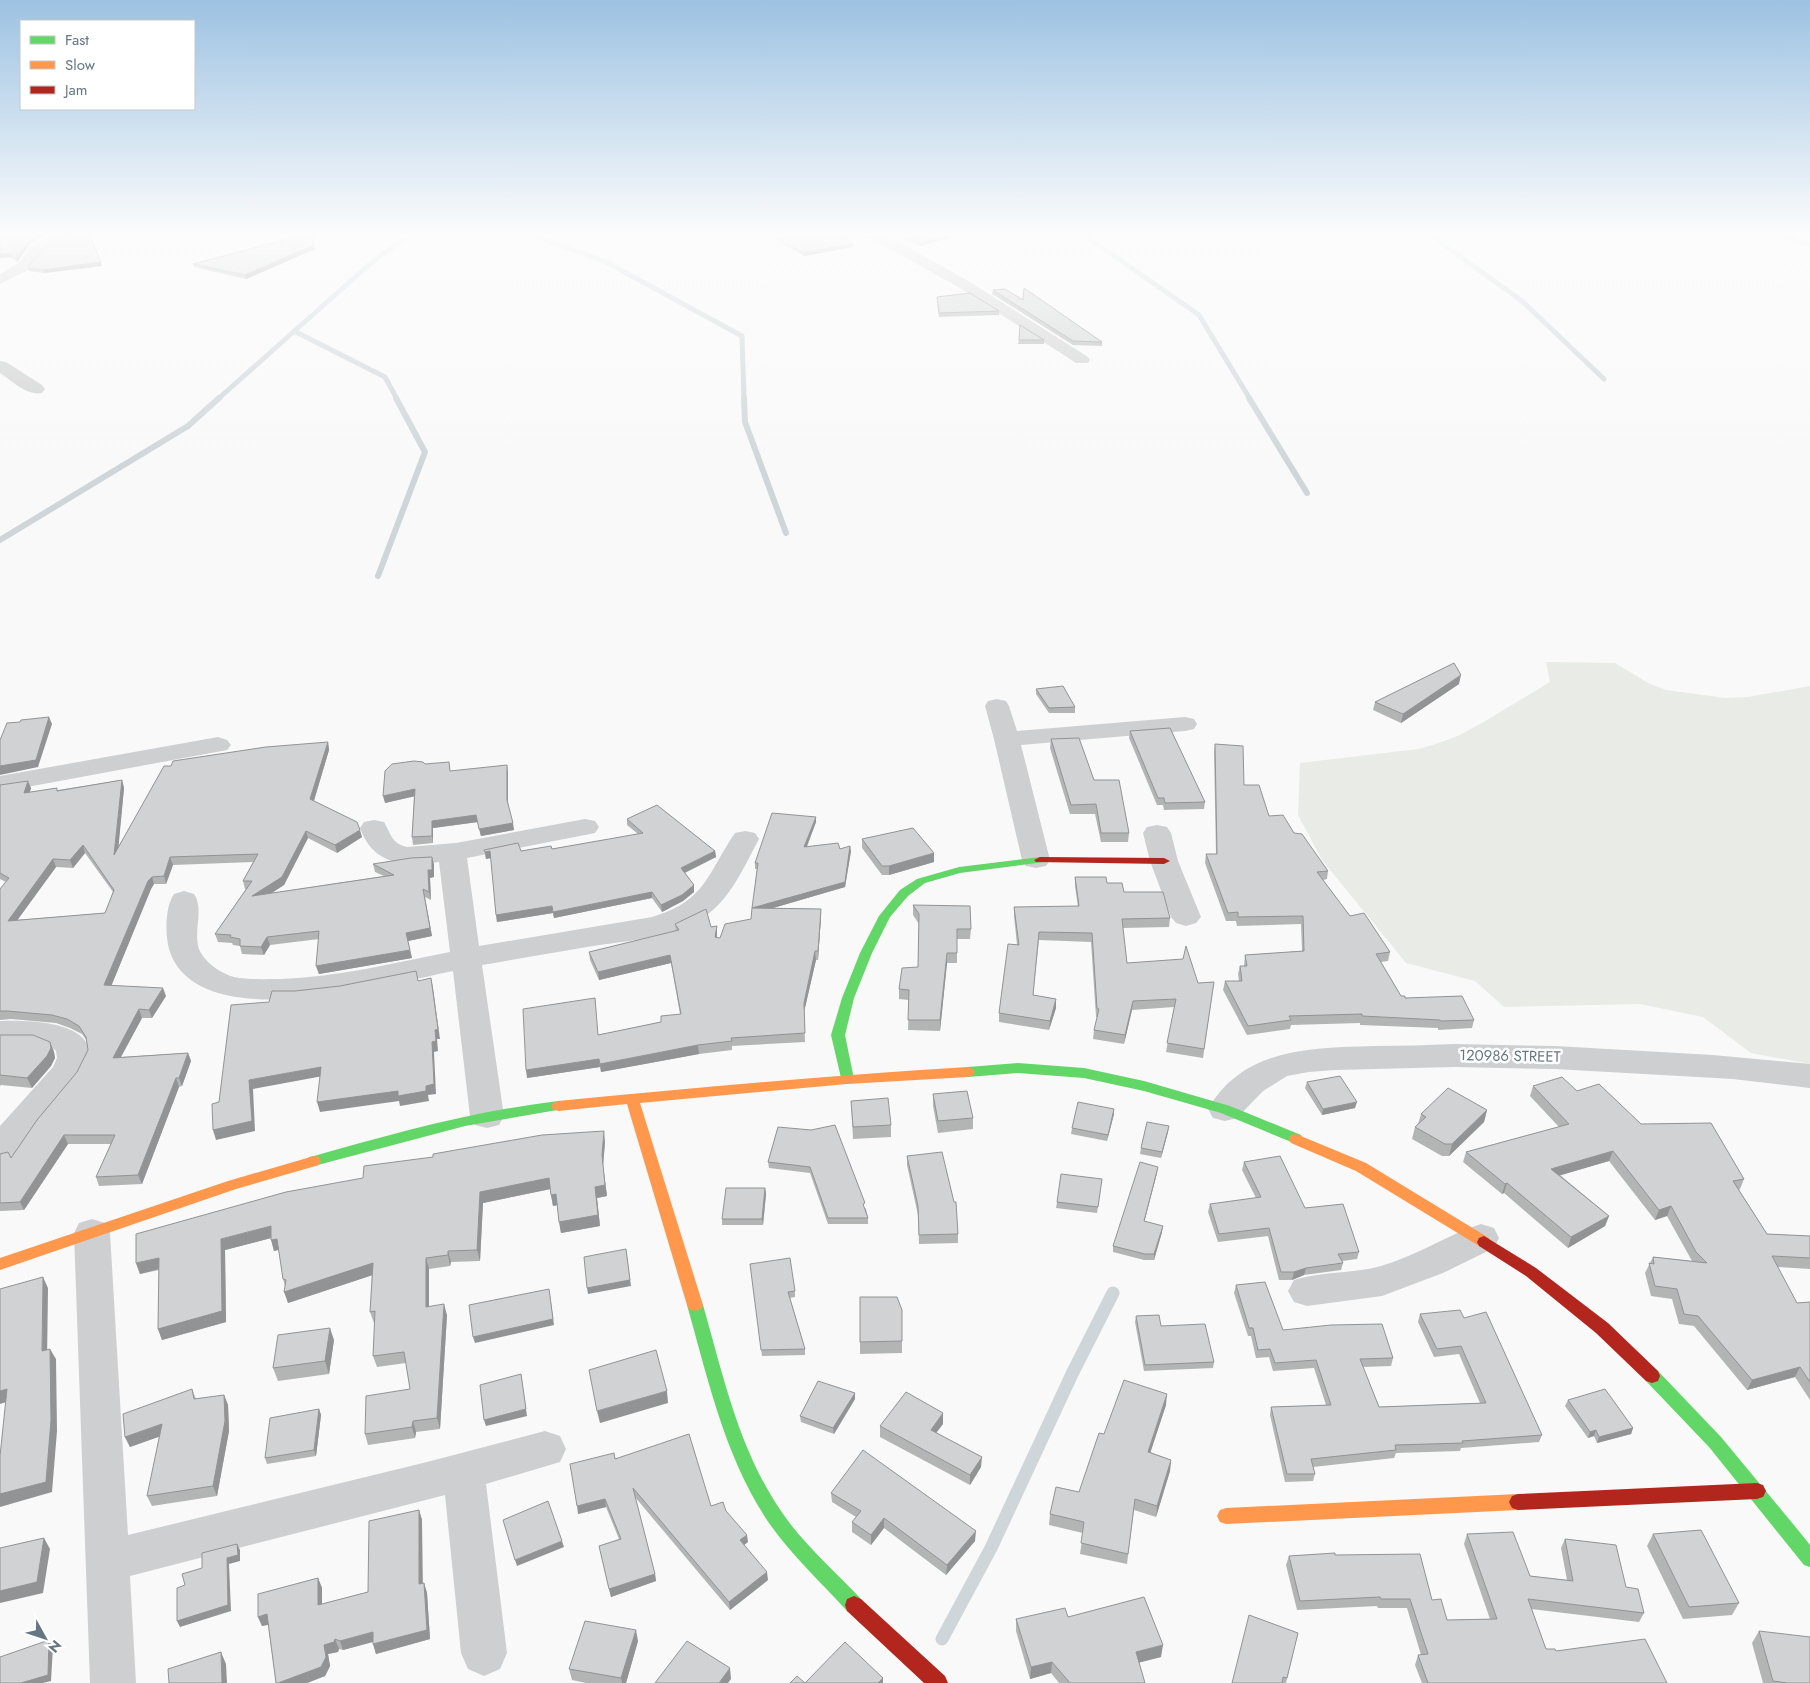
<svg xmlns="http://www.w3.org/2000/svg" width="1810" height="1683" font-family="Jost,sans-serif">
	<style>
		.green { fill: #e8ebe6 }
		.lines { fill: none; stroke-linecap: round; stroke-linejoin: round }
		.stream-far2 { stroke: #ced6d9; stroke-width: 5 }
		.stream-far1 { stroke: #ced6d9; stroke-width: 6 }
		.stream { stroke: #ced6d9; stroke-width: 13 }
		.street { fill: #cecfd0; fill-rule: evenodd }
		.fast { fill: #63d668; fill-rule: evenodd }
		.slow { fill: #ff974d; fill-rule: evenodd }
		.jam { fill: #b3261e; fill-rule: evenodd }
		.wall { fill: #b3b5b5; fill-rule: evenodd }
		.shaded-wall { fill: #929394 }
		.building { fill: #d0d2d3; stroke: #929394; fill-rule: evenodd }
		.labels { text-anchor: middle; stroke-width: 5; stroke-linejoin: round; paint-order: stroke }
		.street-label { font-size: 15px; fill: #657683; stroke: #fff }
	</style>
	<rect width="100%" height="100%" fill="#f9f9f9"/>
	<path class="green" d="M1546,662L1615,663L1648,683L1666,690L1725,698L1748,697L1810,686V1064L1751,1053L1703,1017L1640,1004L1504,1007L1475,981L1406,963L1322,860L1298,815L1300,763L1418,749L1436,744L1460,735L1487,720L1550,682Z"/>
	<g class="lines">
		<path class="stream-far2" d="M524,232L606,262L742,336L744,399
			M1080,232L1199,315L1250,399
			M1426,232L1522,301L1604,379
			M1774,232L1810,245
			M294,331L385,377L397,399
			M218,399L372,262L414,232"/>
		<path class="stream-far1" d="M744,398L745,422L786,533
			M1249,398L1307,493
			M0,540L188,426L219,398
			M378,576L425,452L396,398"/>
		<path class="stream" d="M942,1639L991,1548L1072,1374L1113,1293"/>
		<path class="street" d="M56,232H73L41,252L30,269L0,284V274L19,263L31,246Z
			M856,232H876L895,240L970,282L1088,357L1090,360L1088,363H1076L960,288L885,246L858,235Z
			M0,361L6,362L42,385L45,389L42,393C27,396 12,381 0,373Z
			M997,699L1006,701L1009,706L1017,731L1185,717L1194,719L1197,724L1194,729L1185,731L1021,745L1050,860L1046,866L1036,868L1026,866L1022,860L994,739L985,706L988,701Z
			M218,737L227,740L231,745L227,750L0,792V776Z
			M585,819L595,821L599,827L595,833L467,858L479,946L652,917C706,901 707,874 735,833L745,831L755,833L759,839C746,863 734,891 714,909C682,939 628,940 587,947C552,953 517,959 482,965L504,1116L499,1125L487,1128L475,1125L470,1116L453,971C389,984 196,1039 169,949C165,934 165,907 174,894L184,891L194,894C206,911 189,938 203,956C210,966 223,974 234,977C249,980 265,979 280,979C338,977 394,963 450,952L439,862C404,866 374,866 360,828L364,822L374,820L384,822C391,834 392,844 407,847L456,843Z
			M1157,825L1167,827L1171,833L1178,861L1201,917L1196,923L1186,926L1176,923L1171,917L1150,861L1143,833L1147,827Z
			M0,1021C23,1020 95,1020 89,1058C87,1078 28,1139 12,1158L0,1162V1126L53,1067L57,1058L56,1051C44,1038 16,1042 0,1043Z
			M1454,1044L1555,1046L1713,1055L1810,1064V1088L1733,1079L1555,1069L1454,1067L1335,1070L1309,1072L1287,1076L1263,1091L1237,1118L1225,1121L1213,1118L1208,1109C1244,1047 1312,1048 1374,1046C1401,1046 1427,1045 1454,1044Z
			M92,1219L105,1223L110,1233L128,1535L427,1462L545,1431L560,1436L566,1449L560,1462L486,1484L507,1653L500,1669L484,1676L468,1669L461,1653L445,1495L130,1576L136,1683H90L74,1233L79,1223Z
			M1481,1224L1494,1228L1499,1238L1494,1248L1443,1273L1382,1296L1307,1306L1294,1302L1288,1291L1294,1280C1322,1271 1353,1274 1381,1266C1416,1256 1447,1235 1481,1224Z"/>
		<path class="fast" d="M1040,857L1046,860L1044,862L960,873L925,883L908,896L890,917L872,953L854,998L845,1035L854,1079L852,1082H842L831,1035L842,998L860,953L879,916L900,890L917,879L959,867Z
			M1018,1063L1084,1068L1144,1081L1230,1106L1301,1135L1303,1139L1301,1143L1296,1144L1221,1113L1144,1091L1084,1078L1018,1073L968,1077L963,1075L961,1072L963,1069L968,1067Z
			M558,1101L563,1103L565,1106L563,1109L465,1126L314,1166L309,1165L307,1161L309,1157L314,1156C395,1133 475,1111 558,1101Z
			M695,1299L701,1301L703,1305C723,1375 739,1450 781,1511C803,1544 834,1570 861,1599L863,1605L861,1611L854,1614L847,1611C821,1582 791,1555 769,1523C725,1458 708,1379 687,1305L689,1301Z
			M1652,1369L1658,1371L1721,1437L1798,1530L1810,1545V1567L1804,1565L1709,1447L1646,1381L1644,1376L1646,1371Z"/>
		<path class="slow" d="M968,1067L973,1069L975,1072L973,1075L968,1077L847,1084L640,1103L703,1305L701,1309L695,1311L689,1309L687,1305L627,1104L558,1111L553,1109L551,1106L553,1103L558,1101C695,1088 831,1075 968,1067Z
			M1296,1134L1366,1163L1489,1238L1491,1242L1489,1246L1484,1248L1479,1246L1356,1171L1291,1143L1289,1139L1291,1135Z
			M314,1156L319,1157L321,1161L319,1165L236,1189L0,1270V1258L228,1181Z
			M1518,1494L1524,1496L1527,1502L1524,1508L1518,1510L1226,1524L1220,1522L1217,1516L1220,1510L1226,1508Z"/>
		<path class="jam" d="M1040,857L1164,858L1170,861L1164,864L1036,862L1034,860Z
			M1484,1236L1536,1268L1608,1323L1658,1371L1660,1376L1658,1381L1652,1383L1646,1381L1596,1333L1526,1276L1479,1246L1477,1242L1479,1238Z
			M1757,1483L1763,1485L1766,1491L1763,1497L1757,1499L1518,1510L1512,1508L1509,1502L1512,1496L1518,1494Z
			M854,1596L861,1599L945,1676L948,1683H924L847,1611L845,1605L847,1599Z"/>
	</g>
	<path class="wall" d="M0,232L30,244L17,262L11,257L0,258Z
		M280,232H331L311,238L315,249L246,279L194,267L193,264L299,236Z
		M762,232H840L853,244V247L804,256Z
		M882,232H971L921,246Z
		M88,233L102,266L44,273L29,271L28,268Z
		M993,290L1023,300L1102,342V346L1073,345L992,294Z
		M937,301L999,311V315L939,317Z
		M1019,340H1044V344H1018Z
		M1459,684L1401,723L1373,710L1375,702Z
		M1036,689L1075,707V713H1049L1036,694Z
		M1130,731L1205,802L1204,809L1164,810L1163,805H1157L1129,738Z
		M1051,739L1094,780L1129,833L1128,842H1101L1095,814H1070L1050,748Z
		M328,742L329,750L314,801L362,837L337,853L308,838L284,885L272,893L384,876L375,872L373,864H434V877L430,878L431,900L425,897L432,936L408,941L412,958L319,974L316,966L319,939L270,945L264,955L242,954L240,946L233,945L232,943L218,942L215,934L246,889H245L243,881L253,862L173,865L166,884H154L151,889L111,986L166,996L152,1018H142L121,1057L188,1053L191,1061L182,1086L179,1087L142,1184L99,1186L96,1177L111,1144H68L24,1210L0,1211V1154L11,1158L77,1072L88,1050L87,1041L82,1034L70,1028L56,1023L11,1019L0,1020V889L6,882L0,879V785L31,788L30,792L58,790L122,780L124,788L118,847L171,766ZM85,853L113,892L105,913L17,920L56,867L73,868Z
		M1215,744L1244,785L1269,816L1294,833L1328,871L1327,879L1323,880L1350,916L1390,952L1388,961L1381,962L1401,996L1405,998L1474,1020L1472,1028L1438,1030V1028L1360,1025V1023L1291,1025L1290,1029L1247,1035L1223,990L1225,981H1239L1238,974L1240,966H1244L1245,955L1302,951L1301,924L1237,926L1236,921H1226L1205,863L1206,854H1216L1214,752Z
		M425,764L451,771L508,772V805L514,830L481,836L478,822L433,828V843L413,845L412,837L414,796L385,803Z
		M816,817V822L807,847L840,849L851,851L845,887L773,908L821,909V917L818,960H816L804,1012L805,1042L732,1046V1050L699,1054L601,1072L600,1067L527,1078L595,998L598,1035L661,1022L680,1014L671,963L599,980L590,960L589,952L676,931L675,924L711,927L717,926V938H720L751,919L757,869H755V863Z
		M627,819L715,851L716,857L685,873L694,885V892L683,901L662,912L652,898L554,918L553,913L497,922L491,858L486,859L484,850L521,851L552,849L638,834L627,825Z
		M862,839L934,862L889,875H882L862,848Z
		M1075,877L1107,883L1170,918L1169,927L1123,928L1127,963L1198,983L1214,982L1203,1058L1166,1052L1174,1007L1132,1010L1124,1044L1093,1039L1094,1030L1097,1017H1096L1091,942L1039,940L1033,995L1056,999V1008L1049,1030L999,1022V1013L1017,945L1014,916V907H1078L1075,886Z
		M913,905L971,929L970,939H957V963H947L940,1031L908,1030L909,1000L899,999V989L918,967L919,924L913,915Z
		M0,1035L50,1042L54,1052L55,1058L51,1066L32,1088L1,1085L0,1086Z
		M1307,1082L1355,1108L1322,1115L1305,1088Z
		M1533,1086L1577,1091L1641,1124L1744,1179L1740,1189L1739,1190L1767,1234L1810,1236V1269L1777,1267L1797,1303L1810,1302V1400L1795,1377L1747,1390L1694,1326L1679,1324L1672,1299L1651,1296L1645,1273L1653,1257L1692,1261L1667,1216L1655,1220L1609,1161L1560,1175L1609,1216L1605,1226L1568,1248L1504,1193L1502,1194L1463,1162L1466,1152L1559,1127L1530,1096Z
		M933,1094L973,1118V1129L938,1133L933,1106Z
		M851,1101L891,1125V1137L853,1139Z
		M1487,1110L1484,1122L1449,1156H1442L1412,1139L1415,1127L1418,1124L1421,1114Z
		M1114,1114L1107,1141L1071,1134L1072,1128Z
		M778,1127L866,1209L868,1218V1224H828L810,1173L769,1168L768,1162Z
		M1168,1132L1161,1158L1140,1154L1141,1148Z
		M605,1142L603,1166L607,1196L597,1198L600,1226L561,1233L557,1205L553,1206L550,1189L483,1203L480,1261L451,1262L450,1266L429,1269V1307L447,1315L440,1429L416,1432L415,1438L368,1445L365,1434L410,1389L406,1363L377,1367L373,1356L375,1323H374L370,1312L372,1275L288,1303L285,1286L283,1279L279,1250L274,1251L271,1238L225,1250L226,1322L162,1340L158,1329L159,1270L140,1274L136,1263Z
		M907,1156L958,1234V1243L919,1244L918,1215L907,1165Z
		M1244,1162L1305,1208L1359,1252L1357,1259L1342,1261L1343,1263L1341,1270L1304,1275L1292,1280H1279L1268,1236L1218,1242L1208,1212L1210,1204L1256,1198L1242,1170Z
		M1157,1173L1144,1221L1162,1232L1154,1260H1144L1113,1252V1246Z
		M1102,1179L1097,1213L1056,1208L1057,1202Z
		M765,1188L766,1194L763,1225H722V1219Z
		M750,1264L795,1291V1297L790,1298L805,1349V1355L762,1356Z
		M1236,1285L1283,1330L1393,1358L1391,1366L1363,1367L1379,1407L1480,1403L1459,1354L1434,1357L1418,1322L1420,1314L1464,1318L1542,1435L1539,1442L1461,1448L1460,1451L1396,1453L1394,1458L1313,1467L1315,1474L1313,1481L1285,1482L1270,1415L1271,1407L1326,1405L1314,1368L1273,1371L1269,1357L1256,1358L1251,1336H1248L1234,1293Z
		M902,1310V1353L860,1354V1342Z
		M1136,1316L1161,1326L1214,1362L1213,1368L1144,1371L1135,1322Z
		M334,1340L329,1374L278,1381L273,1368Z
		M192,1389L196,1399L224,1395L228,1405L229,1431L217,1496L152,1506L147,1496L160,1436L130,1447L125,1437Z
		M855,1399L834,1434L801,1422L800,1416Z
		M1568,1400L1633,1428L1631,1434L1597,1443L1594,1436L1588,1438L1565,1406Z
		M1166,1405L1150,1452L1171,1460L1170,1471L1156,1517L1134,1510L1127,1564L1080,1554L1083,1533L1049,1525L1050,1514L1079,1492L1104,1434Z
		M319,1409L321,1415L316,1456L267,1464L265,1458Z
		M943,1424L936,1432L981,1467L970,1485L880,1437V1426Z
		M615,1459L711,1506L726,1511L748,1542L744,1545L768,1580L730,1610L635,1497L655,1574L656,1581L611,1597L599,1546L619,1539L606,1507L578,1514Z
		M831,1493L975,1541L946,1575L884,1528L871,1545L852,1532V1522L856,1517L832,1502Z
		M419,1510L422,1520V1583H424L427,1593L430,1639L376,1654L373,1642L343,1650L339,1649L338,1652L328,1654L330,1666L325,1676L307,1683H276L268,1625L262,1626L258,1617L318,1578L322,1588V1604L368,1592Z
		M1467,1534L1530,1576L1567,1580L1561,1548L1565,1539L1626,1587L1644,1613L1639,1622L1531,1609L1546,1649L1556,1651L1667,1683H1422L1415,1665L1418,1655H1421L1407,1608H1378L1377,1606L1297,1610L1286,1565L1289,1556L1335,1555L1432,1600L1447,1620L1490,1619L1464,1544Z
		M1653,1534L1739,1603L1732,1615L1683,1619L1647,1546Z
		M1068,1617L1161,1657L1139,1662L1145,1683H1059L1051,1673L1030,1679L1016,1631V1619Z
		M1759,1631L1810,1683H1763L1752,1643Z
		M1298,1633L1286,1683H1232Z
		M638,1641L626,1683H586L572,1680L569,1669Z"/>
	<path class="shaded-wall" d="M45,232H52L30,244L17,262L16,258L29,241Z
		M318,232H331L311,238L310,234Z
		M959,232H971L921,246V242Z
		M853,244V247L804,256L803,252Z
		M314,245L315,249L246,279L245,275Z
		M10,253L11,257L0,258V254Z
		M101,262L102,266L44,273L43,270Z
		M1461,675L1459,684L1401,723L1403,714Z
		M49,717L52,724L38,767L0,775V766Z
		M328,742L329,750L312,807L310,799Z
		M507,765L508,772V807L507,800Z
		M122,780L124,788L117,863L114,855Z
		M28,781L31,788L27,800L24,793Z
		M415,789L416,796L385,803L383,796Z
		M476,815L478,822L433,828V843L432,836V821Z
		M816,817V822L804,853V847Z
		M513,823L514,830L481,836L479,829Z
		M360,830L362,837L337,853L335,845Z
		M306,831L308,838L284,885L254,904L252,896Z
		M83,845L85,853L73,868L70,860Z
		M850,846L851,851L845,887L753,914L752,908Z
		M490,851L491,858L486,859L485,852Z
		M715,851L716,857L682,874L681,868Z
		M934,853V862L889,875V866Z
		M170,857L173,865L166,884L164,876Z
		M432,857L434,864V877L430,878L431,900L429,892L428,870Z
		M53,859L56,867L11,929L8,921Z
		M152,877L154,884L151,889L108,994L104,985L148,881Z
		M694,885V892L683,901L662,912L661,905Z
		M423,889L432,936L408,941L406,933Z
		M652,892V898L554,918L553,912Z
		M552,906L553,913L497,922L496,915Z
		M821,909V917L818,960V951Z
		M717,926V934L716,945L715,937Z
		M267,937L270,945L264,955L261,947Z
		M410,950L412,958L319,974L316,966Z
		M815,951L816,960L804,1012L805,1042L804,1003Z
		M947,953V963L940,1031V1020Z
		M670,955L671,963L599,980L598,972Z
		M431,978L433,988L440,1039H437L438,1051L434,1052L436,1094L428,1095L429,1101L400,1106L399,1101L320,1112L317,1102L426,1086L432,1042Z
		M163,988L166,996L152,1018L149,1010Z
		M1056,999V1008L1049,1030L1050,1021Z
		M1133,1001L1132,1010L1124,1044L1125,1035Z
		M139,1009L142,1018L116,1066L113,1058Z
		M50,1042L54,1052L55,1058L51,1066L32,1088L27,1078Z
		M698,1045L699,1054L601,1072L600,1064Z
		M188,1053L191,1061L182,1086L179,1078Z
		M599,1059L600,1067L527,1078L526,1070Z
		M321,1067L323,1076L253,1089L255,1131L216,1140L213,1130L249,1080Z
		M176,1078L179,1087L142,1184L138,1175Z
		M1357,1102L1355,1108L1322,1115L1323,1109Z
		M1114,1109V1114L1107,1141L1108,1135Z
		M1487,1110L1484,1122L1449,1156L1452,1144Z
		M1169,1126L1168,1132L1161,1158L1162,1152Z
		M604,1131L605,1142L603,1166L607,1196L597,1198L600,1226L561,1233L559,1222L595,1187L602,1155Z
		M64,1135L68,1144L24,1210L20,1202Z
		M1613,1151L1609,1161L1548,1179L1551,1169Z
		M1158,1167L1157,1173L1143,1227L1144,1221Z
		M549,1178L551,1189L483,1203L480,1261L477,1250L480,1192Z
		M1507,1183L1504,1193L1502,1194L1505,1184Z
		M765,1188L766,1194L763,1225L762,1219Z
		M556,1194L558,1205L553,1206L551,1195Z
		M1671,1206L1667,1216L1655,1220L1659,1210Z
		M1609,1216L1605,1226L1568,1248L1571,1237Z
		M271,1226L275,1237L225,1250L226,1322L162,1340L158,1329L221,1239Z
		M1163,1226L1162,1232L1154,1260V1254Z
		M277,1239L281,1249L274,1251L271,1240Z
		M626,1249L631,1286L588,1294L587,1288Z
		M448,1251L451,1262L450,1266L448,1255Z
		M159,1258L163,1268L140,1274L136,1263Z
		M426,1258L429,1269V1318L426,1307Z
		M373,1263L376,1274L288,1303L284,1292Z
		M1306,1268L1304,1275L1292,1280L1294,1272Z
		M43,1277L48,1288L47,1362L42,1351Z
		M550,1295L554,1325L475,1343L473,1337Z
		M444,1304L447,1315L440,1429L437,1418Z
		M330,1328L334,1340L329,1374L325,1361Z
		M50,1349L56,1359L57,1431L52,1492L0,1507V1494Z
		M1800,1367L1795,1377L1747,1390L1752,1380Z
		M521,1374L527,1416L486,1426L484,1420Z
		M7,1389L13,1400L0,1404V1391Z
		M667,1391L668,1403L600,1423L597,1411Z
		M855,1393V1399L834,1434L833,1428Z
		M1167,1394L1166,1405L1147,1463L1148,1452Z
		M224,1395L228,1405L229,1431L217,1496L213,1486Z
		M319,1409L321,1415L316,1456L314,1450Z
		M943,1413V1424L931,1440V1430Z
		M413,1421L416,1432L415,1438L412,1427Z
		M162,1424L167,1434L130,1447L125,1437Z
		M1633,1428L1631,1434L1597,1443L1599,1437Z
		M1596,1430L1594,1436L1588,1438L1590,1432Z
		M982,1457L981,1467L970,1485V1475Z
		M1171,1460L1170,1471L1156,1517L1157,1506Z
		M605,1499L606,1507L578,1514L577,1506Z
		M419,1510L422,1520L423,1594L419,1584Z
		M884,1518V1528L871,1545V1535Z
		M976,1531L975,1541L946,1575L947,1565Z
		M747,1535L748,1542L740,1548V1540Z
		M44,1538L50,1549L43,1593L0,1603V1591Z
		M562,1541L564,1547L517,1566L515,1560Z
		M237,1544L240,1550V1561L229,1564L231,1611L180,1627L177,1621Z
		M767,1572L768,1580L730,1610L729,1602Z
		M655,1574L656,1581L611,1597L609,1589Z
		M318,1578L322,1588V1615L318,1605Z
		M424,1583L427,1593L430,1639L376,1654L373,1644Z
		M267,1614L271,1624L262,1626L258,1617Z
		M636,1630L638,1641L626,1683H622L621,1678Z
		M373,1632L376,1641L343,1650L340,1641Z
		M335,1639L339,1649L338,1652L328,1654L330,1666L325,1676L307,1683H278L324,1645Z
		M49,1640L53,1646L51,1681L43,1683H21Z
		M1163,1645L1161,1657L1134,1664L1136,1652Z
		M221,1652L226,1664L227,1683H222Z
		M1052,1662L1051,1673L1030,1679L1031,1667Z
		M730,1668L731,1679L728,1683H719Z
		M883,1678V1683H878Z"/>
	<path class="building" d="M0,232H45L29,241L16,258L10,253L0,254Z
		M70,232H88L101,262L43,270L28,268L41,250Z
		M298,232H318L310,234L314,245L245,275L193,264L307,234Z
		M768,232H840L853,244L803,252Z
		M892,232H959L921,242Z
		M1024,288L1102,342L1073,341L993,290L1005,289L1023,300Z
		M970,293L999,311L939,313L937,297Z
		M1020,325L1044,340H1019Z
		M1454,663L1461,675L1403,714L1375,702Z
		M1063,686L1075,707L1049,708L1036,689Z
		M49,717L36,760L0,766V740L7,723L20,722L21,720Z
		M1170,728L1205,802L1165,803L1164,798H1158L1130,731Z
		M1079,738L1094,780H1119L1129,833H1101L1096,804L1071,805L1051,739Z
		M328,742L310,799L357,822L360,830L335,845L306,831L282,877L252,896L394,875L373,864L411,858L432,857V870H428L429,892L423,889L430,928L406,933L410,950L316,966L319,931L267,937L261,947L240,946V939L230,937L231,935L215,934L252,881H243L258,854L170,857L164,876L152,877L148,881L104,985L163,988L149,1010L139,1009L113,1058L188,1053L179,1078H176L138,1175L96,1177L115,1135H64L20,1202L0,1203V1154L8,1152L11,1158L37,1120L77,1072L88,1050L86,1037L79,1026L67,1019L52,1015L7,1011H0V889L9,878L0,873V785L28,781L24,793L57,788V791L122,780L114,855L164,766H171L173,761L266,747ZM83,845L114,890L105,913L8,921L53,859L70,860Z
		M1215,744L1243,746L1244,785H1259L1269,816L1283,815L1294,833L1302,834L1328,871L1317,872L1350,916L1364,913L1390,952L1376,954L1401,996H1405V998L1462,996L1474,1020L1441,1021L1440,1020L1362,1016V1014L1289,1016L1291,1020L1248,1026L1225,981H1242L1240,966H1247L1245,955L1304,951L1303,916L1238,917V912L1228,913L1206,854H1217Z
		M414,761L423,762L425,764L449,762L450,771L507,765V800L513,823L479,829L476,815L432,821V836L412,837L415,789L383,796L385,771L392,764Z
		M657,805L715,851L681,868L694,885L682,895L661,905L652,892L553,912L552,906L496,915L490,851L485,852L484,850L518,843L521,851L551,846L552,849L643,833L627,819Z
		M772,813L816,817L804,847L838,843L840,849L850,846L845,882L752,908L758,863H755Z
		M913,828L934,853L889,866H882L862,839Z
		M1075,877H1106L1107,883H1122L1124,892H1163L1170,918L1122,919L1127,963L1183,959L1186,946L1198,983L1214,982L1204,1049L1167,1043L1176,999L1133,1001L1125,1035L1094,1030L1099,1009L1097,1008L1092,933L1039,932L1033,995L1056,999L1050,1021L999,1013L1008,944L1019,945L1014,907L1079,906Z
		M913,905L970,906L971,929H957V953H947L940,1020H908L909,990L899,989L902,968L918,967L919,914Z
		M752,908L821,909L818,951H815L804,1003L805,1033L731,1038L732,1041L698,1045L600,1064L599,1059L526,1070L523,1009L595,998L598,1035L661,1022V1016L681,1014L670,955L598,972L589,952L679,930L675,924L706,909L711,927L717,926L715,937L720,938L725,924L751,919Z
		M416,971L418,981L431,978L438,1029L435,1030L436,1041L432,1042L434,1084L426,1086V1091L398,1096V1091L317,1102L321,1067L249,1080L252,1121L213,1130L212,1104L219,1102L231,1005L269,1002L272,991H295L340,986Z
		M0,1035H33L50,1042L51,1048L47,1056L27,1078L0,1075Z
		M1340,1076L1357,1102L1323,1109L1307,1082Z
		M1562,1077L1577,1091L1599,1084L1641,1124L1711,1123L1744,1179L1733,1181L1767,1234L1810,1236V1258L1772,1256L1797,1303L1810,1302V1382L1800,1367L1752,1380L1698,1316L1684,1314L1677,1289L1655,1286L1649,1263L1654,1264L1653,1257L1707,1263L1696,1252L1671,1206L1659,1210L1613,1151L1551,1169L1609,1216L1571,1237L1507,1183L1505,1184L1466,1152L1569,1124L1533,1086Z
		M1448,1088L1487,1110L1452,1144H1445L1415,1127L1426,1117L1421,1114Z
		M967,1091L973,1118L938,1121L933,1094Z
		M888,1098L891,1125L853,1127L851,1101Z
		M1078,1102L1114,1109L1108,1135L1072,1128Z
		M1147,1122L1169,1126L1162,1152L1141,1148Z
		M835,1125L865,1203L863,1204L868,1218H828L810,1167L768,1162L778,1127L811,1130Z
		M604,1131L602,1155L605,1185L595,1187L598,1215L559,1222L556,1194L551,1195L549,1178L480,1192L477,1250L448,1251V1255L426,1258V1307L444,1304L437,1418L413,1421L412,1427L365,1434L366,1396L410,1389L404,1352L373,1356L375,1311L370,1312L373,1263L284,1292L286,1280L283,1279L277,1239L271,1240V1226L221,1239L222,1311L158,1329L159,1258L136,1263V1234L286,1192L363,1178L364,1166L433,1157V1154L542,1135Z
		M942,1152L954,1202H956L958,1234L919,1235L918,1206L907,1156Z
		M1280,1156L1305,1208L1343,1204L1359,1252L1338,1254L1343,1263L1306,1268L1294,1272H1281L1269,1228L1219,1234L1210,1204L1261,1197L1244,1162Z
		M1140,1162L1158,1167L1144,1221L1163,1226L1154,1254H1145L1113,1246Z
		M1061,1174L1102,1179L1098,1207L1057,1202Z
		M726,1188H765L762,1219H722Z
		M626,1249L630,1280L587,1288L584,1257Z
		M790,1258L795,1291L788,1292L805,1349L761,1350L750,1264Z
		M43,1277L42,1351L50,1349L51,1420L46,1482L0,1494V1456L7,1389L0,1391V1289Z
		M1265,1282L1283,1330L1331,1325L1382,1324L1393,1358L1360,1359L1379,1407L1486,1403L1461,1346L1437,1349L1420,1314L1460,1310L1464,1318L1486,1312L1542,1435L1462,1441L1463,1443L1395,1445L1396,1450L1311,1459L1315,1474H1287L1271,1407L1331,1405L1316,1360L1275,1363L1270,1349L1258,1350L1253,1328H1249L1236,1285Z
		M549,1289L553,1319L473,1337L469,1305Z
		M860,1297H897L902,1310V1341L860,1342Z
		M1159,1315L1161,1326L1205,1324L1214,1362L1145,1365L1136,1316Z
		M330,1328L325,1361L273,1368L278,1335Z
		M656,1350L667,1391L597,1411L589,1370Z
		M521,1374L526,1409L484,1420L480,1385Z
		M1124,1380L1167,1394L1148,1452L1171,1460L1157,1506L1135,1499L1128,1554L1081,1543L1084,1522L1050,1514L1056,1487L1079,1492L1099,1433L1104,1434Z
		M818,1381L855,1393L833,1428L800,1416Z
		M192,1389L194,1399L224,1395L225,1421L213,1486L147,1496L162,1424L125,1437L123,1414Z
		M1605,1389L1633,1428L1599,1437L1596,1430L1590,1432L1568,1400Z
		M906,1392L943,1413L931,1430L982,1457L970,1475L880,1426Z
		M319,1409L314,1450L265,1458L270,1418Z
		M689,1434L711,1506L723,1502L726,1511L747,1535L740,1540L767,1572L729,1602L633,1488L655,1574L609,1589L599,1546L621,1539L605,1499L577,1506L570,1464L614,1453L615,1459Z
		M863,1450L976,1531L947,1565L884,1518L871,1535L852,1522L861,1511L831,1493Z
		M548,1501L562,1541L515,1560L503,1520Z
		M419,1510V1584L424,1583L427,1630L373,1644V1632L340,1641L335,1639L334,1642L324,1645L326,1657L321,1667L278,1683H276L267,1614L258,1617V1594L318,1578V1605L368,1592L369,1521Z
		M1701,1530L1739,1603L1689,1607L1653,1534Z
		M1513,1532L1530,1576L1573,1581L1565,1539L1616,1545L1626,1587L1638,1589L1644,1613L1528,1599L1546,1649H1555L1556,1651L1645,1639L1667,1683H1427H1428L1418,1655L1428,1654L1410,1599H1381L1380,1597L1300,1601L1289,1556L1335,1553V1555L1420,1554L1432,1600L1441,1599L1447,1620L1497,1619L1467,1534Z
		M44,1538L37,1582L0,1591V1548Z
		M237,1544L238,1555L227,1558L228,1605L177,1621V1588L185,1585L182,1574L202,1568V1553Z
		M1144,1597L1163,1645L1136,1652L1145,1683H1070L1052,1662L1031,1667L1016,1619L1065,1608L1068,1617Z
		M1249,1615L1298,1633L1287,1678L1283,1677L1282,1683H1232Z
		M585,1621L636,1630L621,1678L569,1669Z
		M1759,1631L1810,1637V1683H1788L1773,1681Z
		M49,1640L48,1675L21,1683H0V1657Z
		M687,1641L730,1668L719,1683H655Z
		M845,1642L883,1678L878,1683H790L797,1676L805,1683Z
		M221,1652L222,1683H169L168,1669Z"/>
	<linearGradient id="sky" x2="0" y2="1"><stop stop-color="#9dc2e2"/><stop offset="0.5" stop-color="#fcfcfc"/><stop offset="1" stop-color="#fcfcfc" stop-opacity="0"/></linearGradient>
	<rect width="1810" height="468" fill="url(#sky)"/>
	<g class="labels">
		<g class="street-label">
			<text transform="translate(1510 1056) rotate(1)" y="5">120986 STREET</text>
		</g>
	</g>
	<rect x="20" y="20" width="175" height="90" fill="#ffffff" stroke="#c1c8cd"/>
	<rect x="30" y="36" width="25" height="8" fill="#63d668" stroke="#c1c8cd"/>
	<text x="65" y="45" font-size="15" fill="#657683">Fast</text>
	<rect x="30" y="61" width="25" height="8" fill="#ff974d" stroke="#c1c8cd"/>
	<text x="65" y="70" font-size="15" fill="#657683">Slow</text>
	<rect x="30" y="86" width="25" height="8" fill="#b3261e" stroke="#c1c8cd"/>
	<text x="65" y="95" font-size="15" fill="#657683">Jam</text>
	<g transform="translate(45 1638) rotate(130)" stroke="#ffffff" stroke-width="4" paint-order="stroke">
	<path d="M0-4L9 19L0 12L-9 19Z" fill="#657683"/>
	<text y="-8" font-size="14" font-weight="bold" text-anchor="middle" fill="#657683">N</text>
	</g>
</svg>
